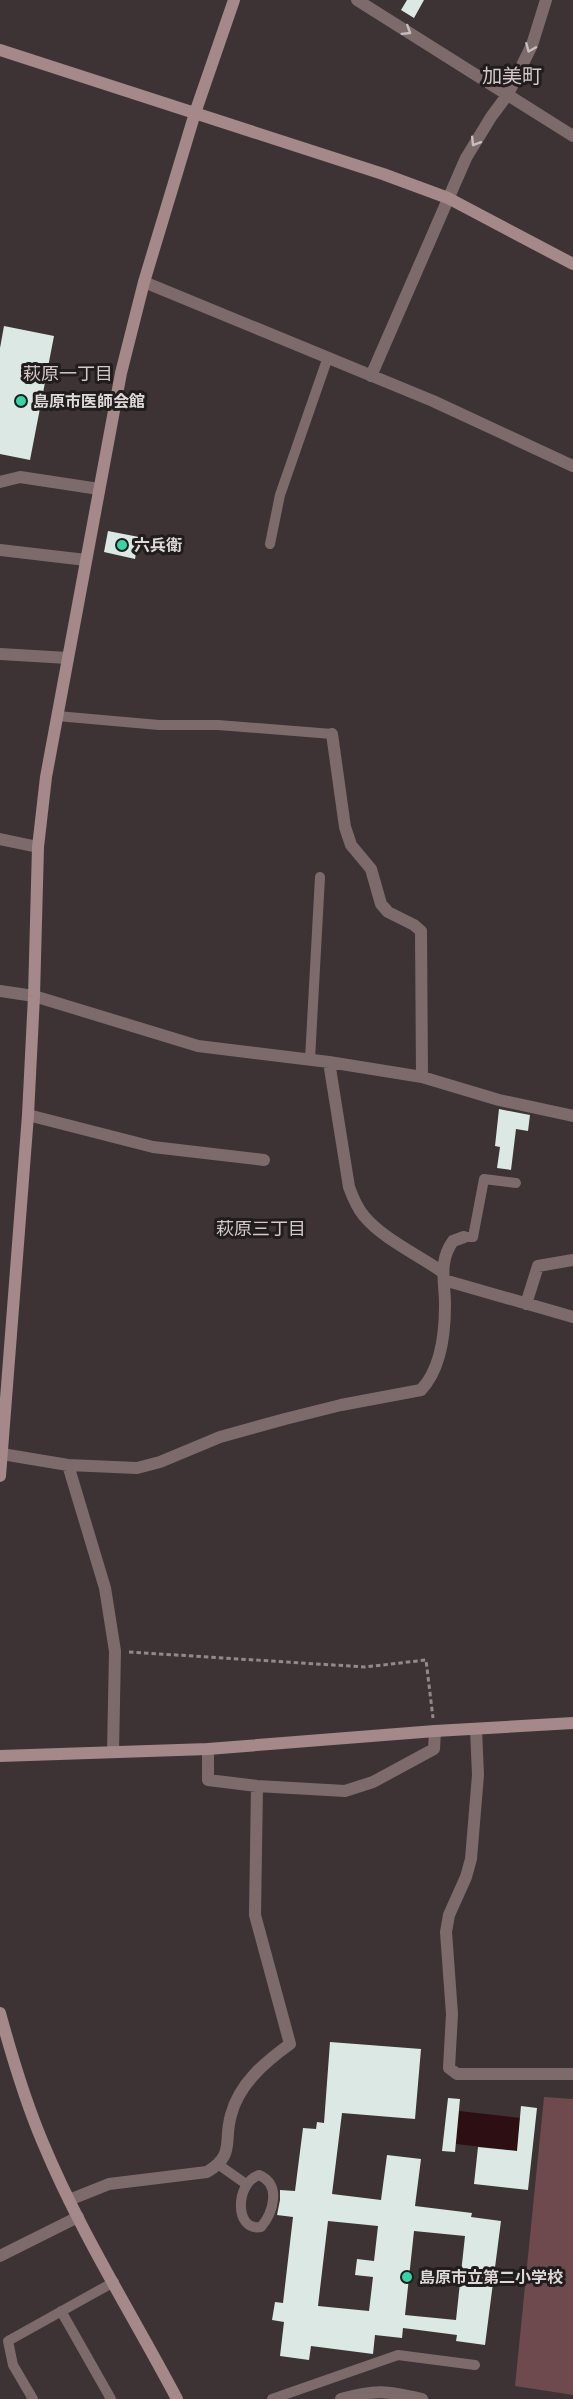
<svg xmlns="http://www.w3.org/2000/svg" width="573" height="2399" font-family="Rubik,'Noto Sans JP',sans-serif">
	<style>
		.green { fill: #6e4a4e }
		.water { fill: #2d0f13 }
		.building { fill: #dce8e3; fill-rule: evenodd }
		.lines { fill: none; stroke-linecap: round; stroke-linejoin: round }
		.path { stroke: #91898a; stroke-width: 3; stroke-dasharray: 4.5 3; stroke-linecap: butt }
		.lane { stroke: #7d6b6c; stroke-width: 10 }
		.street { stroke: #7d6b6c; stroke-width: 12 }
		.secondary { stroke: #a4888a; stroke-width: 12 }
		.oneway { stroke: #c6bdbe }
		.poi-dot { fill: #37d4a6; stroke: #211c1d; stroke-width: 2 }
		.labels { text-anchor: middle; stroke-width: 6; stroke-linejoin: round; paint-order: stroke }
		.poi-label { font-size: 16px; font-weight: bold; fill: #dfd8d9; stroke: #211c1d; text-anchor: start }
		.neighbourhood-label { font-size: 18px; fill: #d4c8c9; stroke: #211c1d }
		.quarter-label { font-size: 20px; fill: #d4c8c9; stroke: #211c1d }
	</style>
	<rect width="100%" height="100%" fill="#3d3334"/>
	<path class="green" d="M544,2097L573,2099V2395L515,2386Z"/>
	<path class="water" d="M459,2111L520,2118L517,2151L456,2144Z"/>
	<path class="building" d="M407,0H424L414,18L401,10Z
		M4,326L54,336L30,460L0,454V348Z
		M108,531L139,537L135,559L104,552Z
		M499,1109L530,1115L528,1131L516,1129L511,1170L497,1168L500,1147L495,1146Z
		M330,2042L421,2049L415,2119L342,2113L332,2194L381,2200L387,2155L421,2159L415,2206L472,2213L471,2217L501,2221L485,2345L456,2341L457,2335L403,2328L402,2338L375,2335L373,2354L311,2346L309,2360L280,2356L284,2322L272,2320L275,2302L283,2303L293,2217L277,2215L280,2200V2190L295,2191L303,2128L316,2129L317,2122L324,2123ZM328,2221L378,2226L374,2261L357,2259L355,2275L373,2277L369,2311L318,2306ZM414,2231L465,2236L456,2320L405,2315Z
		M448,2098L460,2099L455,2152L442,2151Z
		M521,2106L537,2108L528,2190L474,2184L478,2147L517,2151Z"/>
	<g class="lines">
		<path class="path" d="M129,1652L365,1667L426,1660L433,1718"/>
		<path class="lane" d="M270,544L280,495L328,357
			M57,716L159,725H218L332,734
			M310,1059L320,877
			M464,1237H473L484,1179L516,1183
			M219,2165L246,2184
			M259,2175C282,2184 273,2213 261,2227C234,2232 235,2183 259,2175Z
			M61,2311L111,2399
			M33,2399L13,2365L8,2341L114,2282
			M272,2399L398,2355L475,2365"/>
		<path class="street" d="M357,0L573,136
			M144,282L433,401L573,466
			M371,376L466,158L491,117L508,94L532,45L546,0
			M0,482L20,477L99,489
			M0,550L86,560
			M0,654L68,658
			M332,734L345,827L351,845L371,869L381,904L388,912L414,925L421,931L422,1077
			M0,839L38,847
			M0,991L34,996L198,1046L329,1062L422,1077L499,1100L573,1116
			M329,1062L349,1187C353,1198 357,1208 364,1216C382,1238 418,1255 441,1271
			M28,1115L153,1147L264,1160
			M444,1280L573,1317
			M526,1304L538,1266L573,1260
			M2,1454L68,1465L137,1468L160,1462L220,1437L285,1419L341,1405L421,1390C441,1369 445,1334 445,1305C445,1281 438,1262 453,1241L464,1237
			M68,1465L105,1588L115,1651L113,1752
			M476,1729L478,1775L471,1859L466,1877L449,1915L446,1932L452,2014L449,2068L457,2074H573
			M208,1749V1780L257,1786L345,1791L373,1782L434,1749L435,1731
			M69,2200L109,2184L207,2172C236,2154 223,2142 231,2115C239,2084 265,2062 290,2044L255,1915L257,1786
			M0,2256L78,2217
			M341,2399C377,2389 386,2391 422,2399"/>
		<path class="secondary" d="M0,50L383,174L448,198L573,264
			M0,1476L28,1115L34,996L38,847L46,777L121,373L144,282L195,113L234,0
			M0,1756L208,1749L435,1731L573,1723
			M0,2013C12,2057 25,2101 43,2143C80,2232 132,2314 177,2399"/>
	</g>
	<defs><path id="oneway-chevron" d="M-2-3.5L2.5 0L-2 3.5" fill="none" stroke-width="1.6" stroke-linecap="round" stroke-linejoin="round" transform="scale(1.5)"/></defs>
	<g class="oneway">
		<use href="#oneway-chevron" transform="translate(407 31) rotate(32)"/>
		<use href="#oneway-chevron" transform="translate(530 48) rotate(113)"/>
		<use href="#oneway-chevron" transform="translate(475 142) rotate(122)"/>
	</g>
	<g class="poi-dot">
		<circle cx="21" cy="401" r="6"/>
		<circle cx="122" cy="545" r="6"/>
		<circle cx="407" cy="2277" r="6"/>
	</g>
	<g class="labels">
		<g class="poi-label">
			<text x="33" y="407">島原市医師会館</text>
			<text x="134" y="551">六兵衛</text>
			<text x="419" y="2283">島原市立第二小学校</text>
		</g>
		<g class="neighbourhood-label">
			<text x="68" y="380">萩原一丁目</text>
			<text x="261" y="1235">萩原三丁目</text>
		</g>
		<g class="quarter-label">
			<text x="512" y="83">加美町</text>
		</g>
	</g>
</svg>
